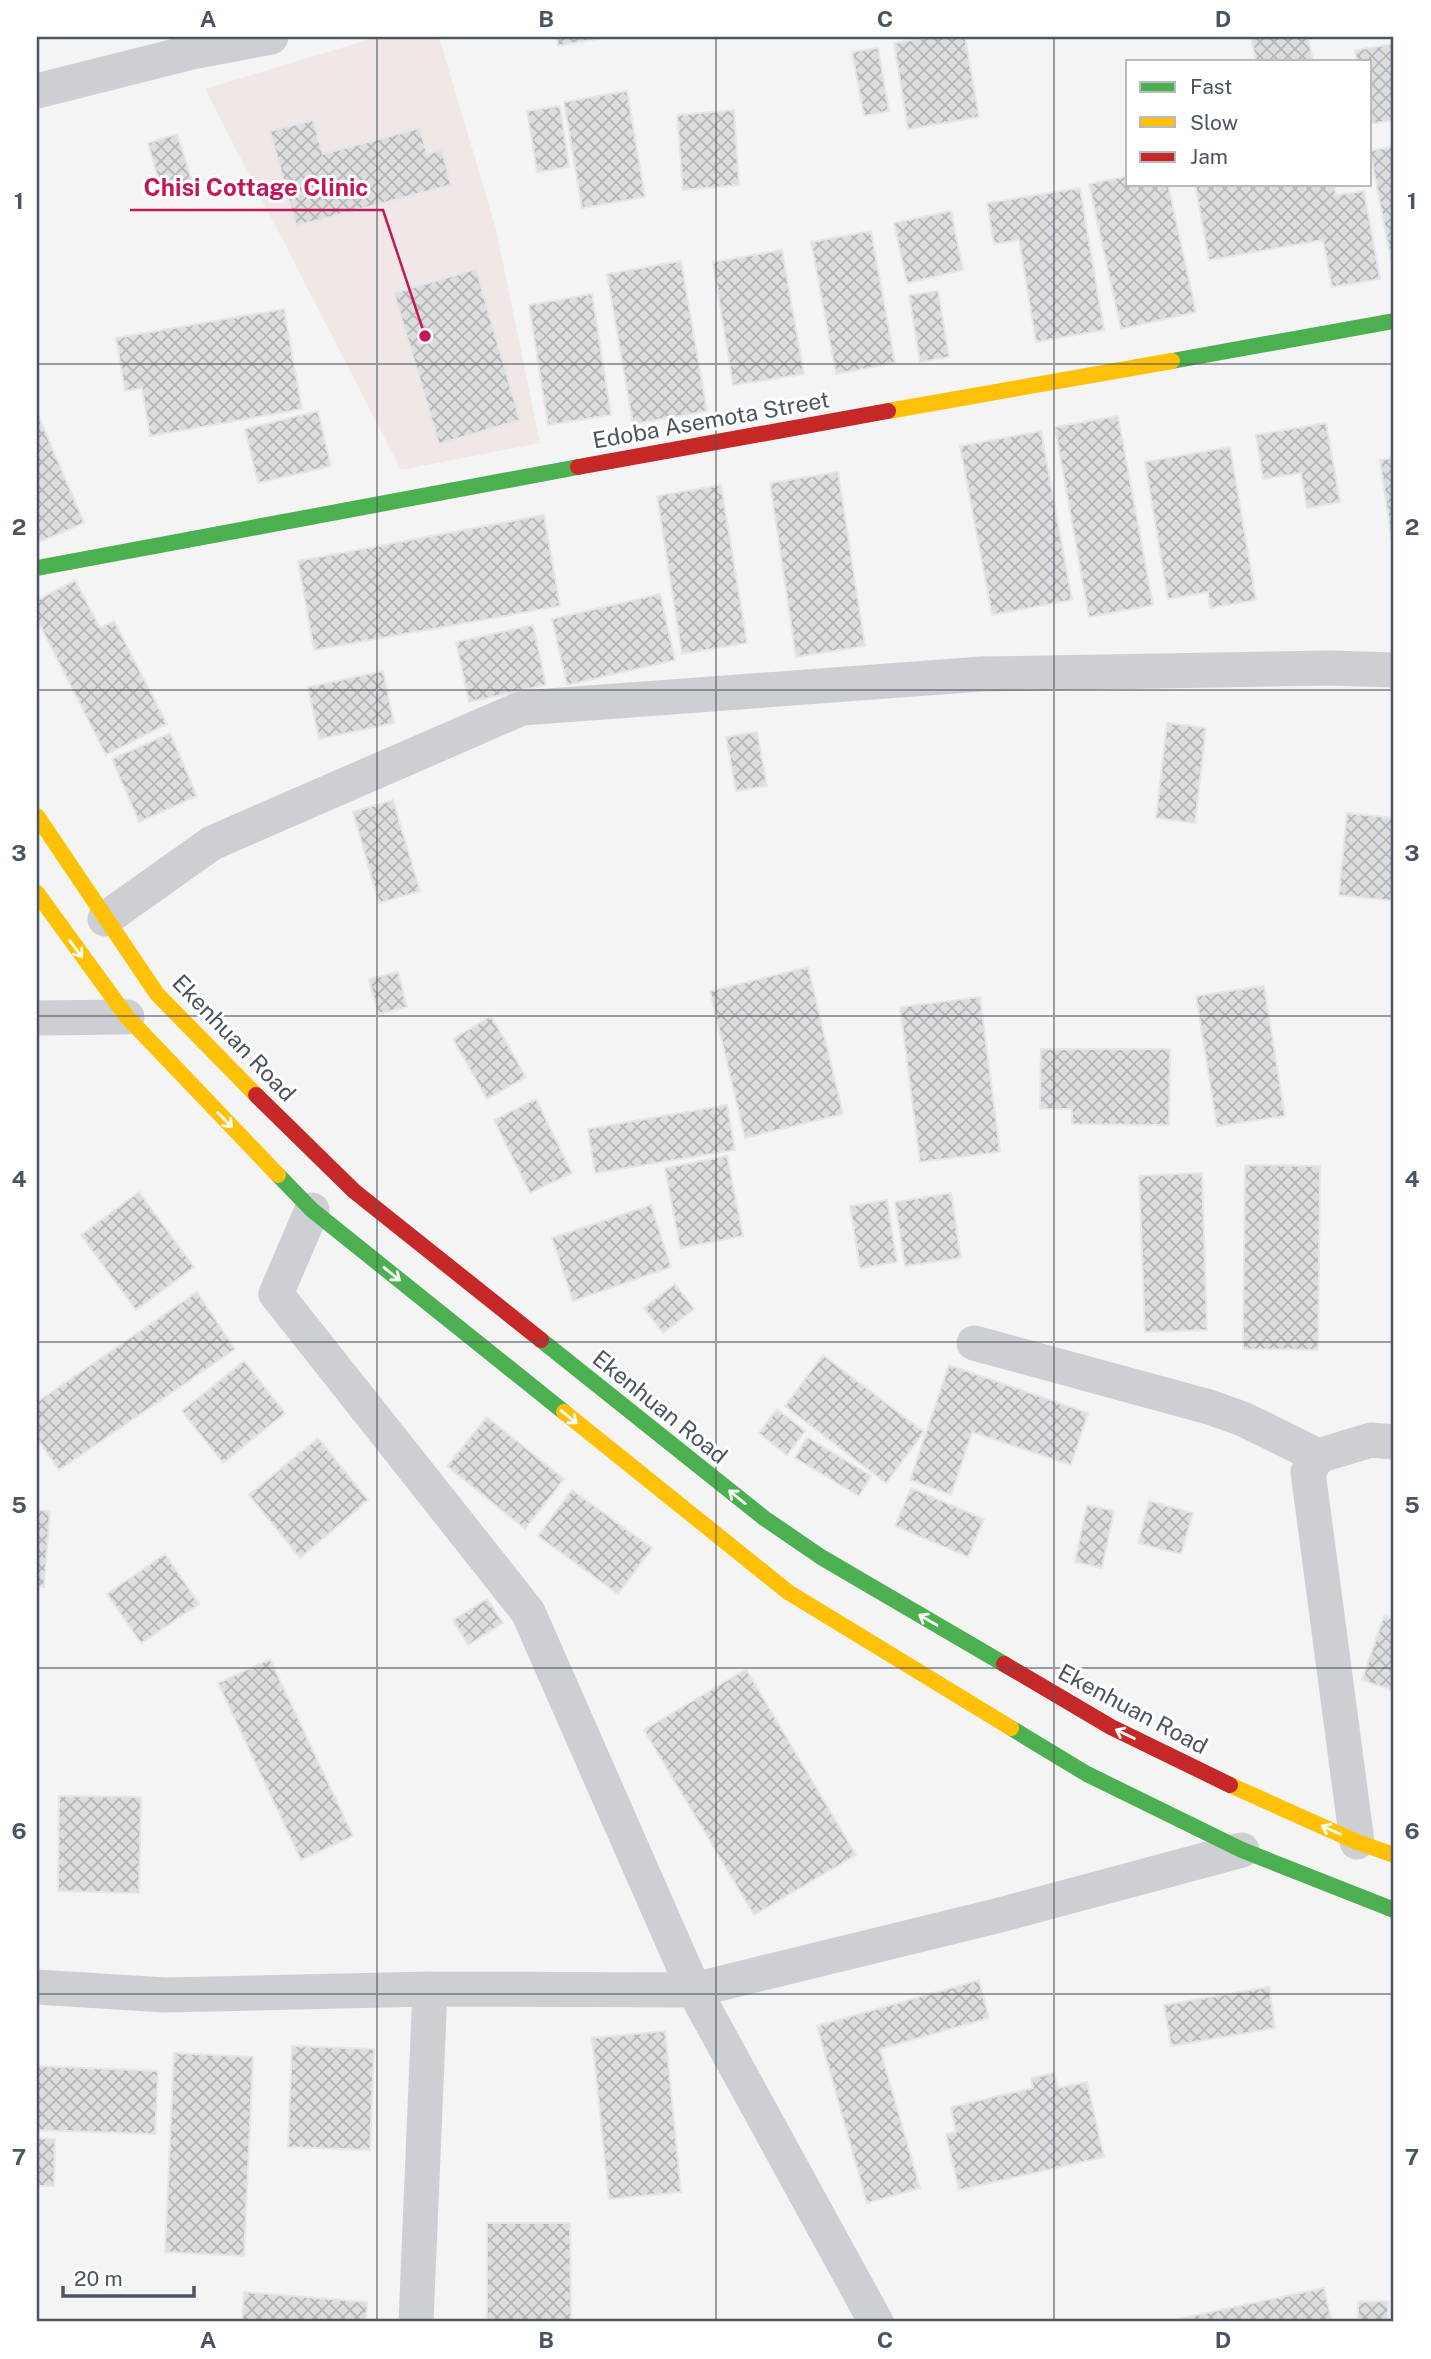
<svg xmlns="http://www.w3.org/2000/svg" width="1431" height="2359" font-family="'Public Sans',sans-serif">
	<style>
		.medical { fill: #f1e7e6 }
		.building { fill: url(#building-cross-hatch); stroke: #e5e6e7; stroke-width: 2 }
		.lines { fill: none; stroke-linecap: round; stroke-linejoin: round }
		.street { stroke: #cecfd2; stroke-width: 35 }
		.fast { stroke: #4caf50; stroke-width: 16 }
		.slow { stroke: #ffc107; stroke-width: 16 }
		.jam { stroke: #c62828; stroke-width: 16 }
		.oneway { stroke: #f6fbf6 }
		.grid { fill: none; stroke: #4a5561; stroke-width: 2; stroke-opacity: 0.55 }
		.labels { text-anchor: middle; stroke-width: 6; stroke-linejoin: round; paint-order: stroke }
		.street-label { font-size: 23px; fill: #4a5561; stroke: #fff }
		.leader { fill: none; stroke: #c2185b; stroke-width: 2.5 }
		.callout-dot { fill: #c2185b; stroke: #fff; stroke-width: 2.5 }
		.callout-label { font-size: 24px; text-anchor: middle; font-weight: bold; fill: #c2185b; stroke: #fff; stroke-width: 6; stroke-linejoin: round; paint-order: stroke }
		.neatline { fill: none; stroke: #4a5561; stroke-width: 2.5 }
		.grid-label { font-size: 23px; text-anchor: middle; font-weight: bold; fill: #4a5561 }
	</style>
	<defs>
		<pattern id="building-cross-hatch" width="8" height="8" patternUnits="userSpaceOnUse" patternTransform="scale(1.75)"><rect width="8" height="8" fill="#ddddde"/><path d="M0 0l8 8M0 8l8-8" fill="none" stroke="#b5b6b7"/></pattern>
	</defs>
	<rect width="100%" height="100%" fill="#f4f4f4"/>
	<path class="medical" d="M377,37H439L496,229L540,443L401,470L205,89Z"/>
	<path class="building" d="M557,37H608L558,46Z
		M932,37H965L979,117L908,129L894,43Z
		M1251,37H1308L1313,61H1256Z
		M1394,44V120L1370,124V61H1357L1355,50Z
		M878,48L889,111L864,116L852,52Z
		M627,91L645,197L582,208L564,102Z
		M560,106L569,167L537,172L527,111Z
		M734,110L739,185L683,190L677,115Z
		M313,120L323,154L420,128L427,154L442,150L451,185L296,226L270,131Z
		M177,134L195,190L164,199L148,143Z
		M1394,146V265H1392L1370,151Z
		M1128,176V184H1168L1196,312L1121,329L1089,184Z
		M1195,184H1334L1336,195L1364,191L1380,279L1332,287L1323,240L1209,260Z
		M1080,188L1104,330L1036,342L1019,240L994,244L987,203Z
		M951,211L963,270L907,283L894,223Z
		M871,231L895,363L836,374L811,242Z
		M782,250L804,374L733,385L713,262Z
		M681,261L707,411L633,424L607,274Z
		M476,269L520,420L439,444L394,293Z
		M938,291L949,357L920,362L909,295Z
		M592,294L611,415L548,425L529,305Z
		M284,309L302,409L150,436L142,388L125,391L116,338Z
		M318,411L331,466L258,483L245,429Z
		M37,412L84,523L37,543Z
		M1118,416L1153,605L1089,617L1055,427Z
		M1326,423L1340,502L1307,508L1301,473L1263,479L1256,435Z
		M1041,431L1072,600L992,615L960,446Z
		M1230,447L1256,600L1210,608L1208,592L1168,599L1145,462Z
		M1394,458V544H1392L1380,460Z
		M838,472L865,646L796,657L770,483Z
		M721,485L747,643L682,654L657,496Z
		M544,515L560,606L314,650L298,561Z
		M75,580L100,628L114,621L167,724L106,755L37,619V600Z
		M660,594L675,660L567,685L552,619Z
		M533,625L546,685L469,702L456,642Z
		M383,671L394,723L319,739L308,687Z
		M1167,723L1206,728L1195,823L1156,818Z
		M757,732L767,786L736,791L726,737Z
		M170,733L197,796L139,822L112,759Z
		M393,800L420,891L379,903L353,812Z
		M1347,813L1394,818V901L1339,895Z
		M808,967L843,1114L745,1138L710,991Z
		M398,972L407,1007L378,1014L369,979Z
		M1264,986L1285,1116L1217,1126L1196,996Z
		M980,997L1000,1152L920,1162L900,1007Z
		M491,1016L526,1077L487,1099L453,1039Z
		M1041,1049H1170L1169,1125L1072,1124V1109H1040Z
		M536,1099L572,1173L530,1193L494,1120Z
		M727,1105L735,1150L595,1173L588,1129Z
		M727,1156L743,1236L680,1248L665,1168Z
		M1245,1165L1320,1166L1318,1350L1243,1349Z
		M1202,1173L1207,1330L1145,1332L1139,1176Z
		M139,1192L194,1267L136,1310L81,1235Z
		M951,1193L961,1258L905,1266L895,1202Z
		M887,1200L897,1262L860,1268L850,1206Z
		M651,1205L671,1267L573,1301L552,1238Z
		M675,1284L694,1309L663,1333L644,1308Z
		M197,1292L235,1349L59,1470L37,1438V1402Z
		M823,1355L924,1432L886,1483L785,1406Z
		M244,1361L285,1413L223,1463L182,1411Z
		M949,1365L1088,1413L1071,1465L972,1432L951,1495L910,1480Z
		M777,1409L805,1431L787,1455L759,1433Z
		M487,1417L564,1479L525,1529L447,1466Z
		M807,1437L871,1476L859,1496L795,1458Z
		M318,1438L368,1500L300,1558L249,1495Z
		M911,1488L984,1519L968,1557L895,1526Z
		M572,1490L652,1548L618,1594L538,1536Z
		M1149,1501L1193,1513L1181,1554L1138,1543Z
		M1087,1505L1114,1511L1102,1568L1075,1562Z
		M37,1510L50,1511L44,1587L37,1586Z
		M165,1554L199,1604L141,1643L107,1594Z
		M487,1599L503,1623L468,1645L453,1620Z
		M1384,1616L1394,1619V1691L1362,1680Z
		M270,1659L353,1836L301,1860L218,1683Z
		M746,1669L856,1855L754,1915L644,1730Z
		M59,1796L141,1797L139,1893L58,1891Z
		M979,1980L989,2018L880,2049L920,2188L867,2203L817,2026Z
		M1269,1987L1275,2028L1171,2046L1164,2005Z
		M665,2031L681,2192L609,2199L592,2038Z
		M292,2046L374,2049L370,2150L288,2147Z
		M174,2053L253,2057L244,2256L165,2252Z
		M37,2066L158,2071L155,2134L37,2130Z
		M1054,2073L1058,2088L1087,2082L1104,2157L959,2190L946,2134L956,2132L951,2107L1033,2088L1031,2078Z
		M37,2138L55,2139L54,2186H37Z
		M487,2223H570L571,2322H487Z
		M1324,2288L1332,2322H1164Z
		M244,2292L367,2302L366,2322H242Z
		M1388,2301V2322H1358V2302Z"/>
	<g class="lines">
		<path class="street" d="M37,91L192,52L271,37
			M105,919L212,843L522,708L982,674L1330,668L1394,670
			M37,1018L127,1017
			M312,1210L276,1294L528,1612L694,1990L876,2322
			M974,1343L1209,1407L1243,1419L1318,1456
			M1357,1842L1308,1472L1318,1456L1371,1440L1394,1442
			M37,1987L165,1995L430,1989L694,1990L996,1916L1242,1850
			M416,2322L430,1989"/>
		<path class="fast" d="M1172,361L1394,321
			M37,568L578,467
			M278,1175L312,1210L564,1412
			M541,1340L764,1518L821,1557L1004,1664
			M1011,1728L1087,1774L1242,1850L1394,1910"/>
		<path class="slow" d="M888,411L1172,361
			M37,816L157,994L256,1095
			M37,893L127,1017L278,1175
			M564,1412L788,1592L1011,1728
			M1230,1785L1357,1842L1394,1855"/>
		<path class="jam" d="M578,467L888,411
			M256,1095L354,1191L541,1340
			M1004,1664L1111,1727L1230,1785"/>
	</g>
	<defs><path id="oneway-shaft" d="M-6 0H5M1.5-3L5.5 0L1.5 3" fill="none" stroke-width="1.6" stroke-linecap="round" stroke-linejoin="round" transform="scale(1.75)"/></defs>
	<g class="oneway">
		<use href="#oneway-shaft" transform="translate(76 949) rotate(53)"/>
		<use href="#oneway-shaft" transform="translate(225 1120) rotate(46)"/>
		<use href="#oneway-shaft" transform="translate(392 1274) rotate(39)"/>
		<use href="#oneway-shaft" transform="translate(569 1417) rotate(39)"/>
		<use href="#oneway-shaft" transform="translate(737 1497) rotate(-141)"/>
		<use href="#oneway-shaft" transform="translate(928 1620) rotate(-150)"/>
		<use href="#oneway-shaft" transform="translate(1125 1734) rotate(-154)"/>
		<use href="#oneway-shaft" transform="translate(1331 1830) rotate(-156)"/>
	</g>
	<path class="grid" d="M377,37V2322M716,37V2322M1054,37V2322M37,364H1394M37,690H1394M37,1016H1394M37,1342H1394M37,1668H1394M37,1994H1394"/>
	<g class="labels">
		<g class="street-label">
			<text transform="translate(711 420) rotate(-10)" y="8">Edoba Asemota Street</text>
			<text transform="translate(234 1038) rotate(46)" y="8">Ekenhuan Road</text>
			<text transform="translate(660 1407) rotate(39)" y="8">Ekenhuan Road</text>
			<text transform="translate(1133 1709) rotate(28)" y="8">Ekenhuan Road</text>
		</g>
	</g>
	<path class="leader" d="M425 336L383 210H130"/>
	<circle class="callout-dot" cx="425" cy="336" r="7"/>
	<g class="callout-label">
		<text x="256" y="196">Chisi Cottage Clinic</text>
	</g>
	<rect width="1431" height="2359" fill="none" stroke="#ffffff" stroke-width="77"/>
	<rect x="1126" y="60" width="245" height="126" fill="#ffffff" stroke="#b7bbc0" stroke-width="2"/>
	<rect x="1140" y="82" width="35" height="10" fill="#4caf50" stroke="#b7bbc0" stroke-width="2"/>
	<text x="1190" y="94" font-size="21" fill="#4a5561">Fast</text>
	<rect x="1140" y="117" width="35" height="10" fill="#ffc107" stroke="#b7bbc0" stroke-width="2"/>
	<text x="1190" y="130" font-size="21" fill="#4a5561">Slow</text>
	<rect x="1140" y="152" width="35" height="10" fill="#c62828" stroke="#b7bbc0" stroke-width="2"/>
	<text x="1190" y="164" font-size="21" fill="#4a5561">Jam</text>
	<path d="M63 2286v10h131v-10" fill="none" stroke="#4a5561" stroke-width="3.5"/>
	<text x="74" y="2286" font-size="21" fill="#4a5561" stroke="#ffffff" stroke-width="5" paint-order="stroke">20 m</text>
	<rect x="38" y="38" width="1354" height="2282" class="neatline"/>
	<g class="grid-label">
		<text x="208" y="27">A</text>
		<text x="546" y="27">B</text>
		<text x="885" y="27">C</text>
		<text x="1223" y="27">D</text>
		<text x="19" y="209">1</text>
		<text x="1412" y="209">1</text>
		<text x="19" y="535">2</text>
		<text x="1412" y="535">2</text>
		<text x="19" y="861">3</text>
		<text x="1412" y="861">3</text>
		<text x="19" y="1187">4</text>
		<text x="1412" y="1187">4</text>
		<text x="19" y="1513">5</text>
		<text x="1412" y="1513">5</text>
		<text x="19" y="1839">6</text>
		<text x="1412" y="1839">6</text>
		<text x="19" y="2165">7</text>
		<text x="1412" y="2165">7</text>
		<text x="208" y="2348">A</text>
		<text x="546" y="2348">B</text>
		<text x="885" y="2348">C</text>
		<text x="1223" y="2348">D</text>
	</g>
</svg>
